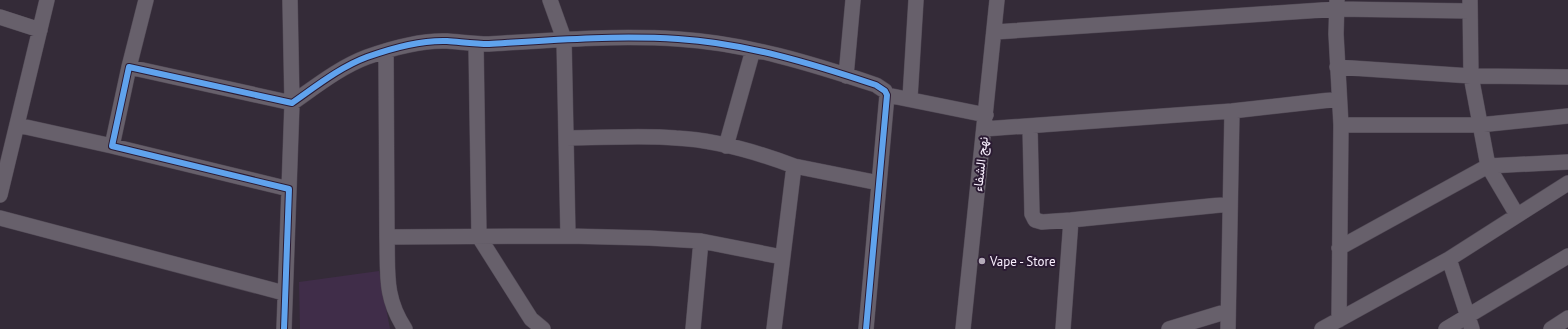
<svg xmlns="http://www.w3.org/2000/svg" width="1568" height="329" font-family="'PT Sans',Vazirmatn,sans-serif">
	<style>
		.built { fill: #402d49 }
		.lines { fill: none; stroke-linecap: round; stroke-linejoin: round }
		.minor-casing { stroke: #504854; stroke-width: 16 }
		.minor { stroke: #67606b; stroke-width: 15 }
		.cycleway-casing { stroke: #2b1b33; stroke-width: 8 }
		.cycleway { stroke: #60a3ed; stroke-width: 6 }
		.poi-dot { fill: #b4abb9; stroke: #2b1b33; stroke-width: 1.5 }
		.labels { text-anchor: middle; stroke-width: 4; stroke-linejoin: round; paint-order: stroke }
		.street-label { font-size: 13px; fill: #f9f0fe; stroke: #2b1b33 }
		.poi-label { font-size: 13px; fill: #f9f0fe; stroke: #2b1b33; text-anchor: start }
	</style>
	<rect width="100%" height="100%" fill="#342b38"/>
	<path class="built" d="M379,271L390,329H300L299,282Z"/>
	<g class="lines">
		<g class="minor-casing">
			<path id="minor" d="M1337,0L1336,34L1341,125L1339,320
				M1470,0L1471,76L1488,166L1568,162
				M0,17L40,30
				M995,32L1337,9L1469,11
				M476,44L479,237L531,319L543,329
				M386,52L387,237
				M129,67L146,0
				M1337,67L1471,76L1568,77
				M846,76L853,0
				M887,95L986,115
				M910,98L916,0
				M17,125L112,146
				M1341,125H1479L1568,116
				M1030,127L1032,214L1035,220L1042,222L1071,220L1230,204
				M984,129L1232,111L1339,99
				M566,138C602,138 640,135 676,138C715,140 757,152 794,166L774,329
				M726,146L753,50
				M794,166L879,183
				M289,189L292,103L290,0
				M0,195L47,0
				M0,218L284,293
				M568,236L649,238L701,241L782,257
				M1339,248L1488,166L1517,215
				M1449,259L1472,329
				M284,329L289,189L112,146L129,67L292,103C315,87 340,67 367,57C392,48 421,40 447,41C461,42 475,44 489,44C552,40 615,35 678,39C745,43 813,64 876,85L885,91L887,95L866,329
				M405,329C384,297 388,273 387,237L568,236L564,39L550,0
				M693,329L701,241
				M963,329L997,0
				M1063,329L1071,220
				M1169,329L1228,311
				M1228,329L1232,111
				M1322,329L1449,259L1568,183
				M1446,329L1568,256
				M1551,329L1568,318"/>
		</g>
		<use href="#minor" class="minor"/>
		<g class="cycleway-casing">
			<path id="cycleway" d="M284,329L289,189L112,146L129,67L292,103C315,87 340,67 367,57C392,48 421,40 447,41C461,42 475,44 489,44C552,40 615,35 678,39C745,43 813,64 876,85L885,91L887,95L866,329"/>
		</g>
		<use href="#cycleway" class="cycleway"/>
	</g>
	<circle class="poi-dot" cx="982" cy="261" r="4"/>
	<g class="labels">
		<g class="street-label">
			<text transform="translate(980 164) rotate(-84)" y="5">نهج الشفاء</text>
		</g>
		<g class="poi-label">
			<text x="990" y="266">Vape - Store</text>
		</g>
	</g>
</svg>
